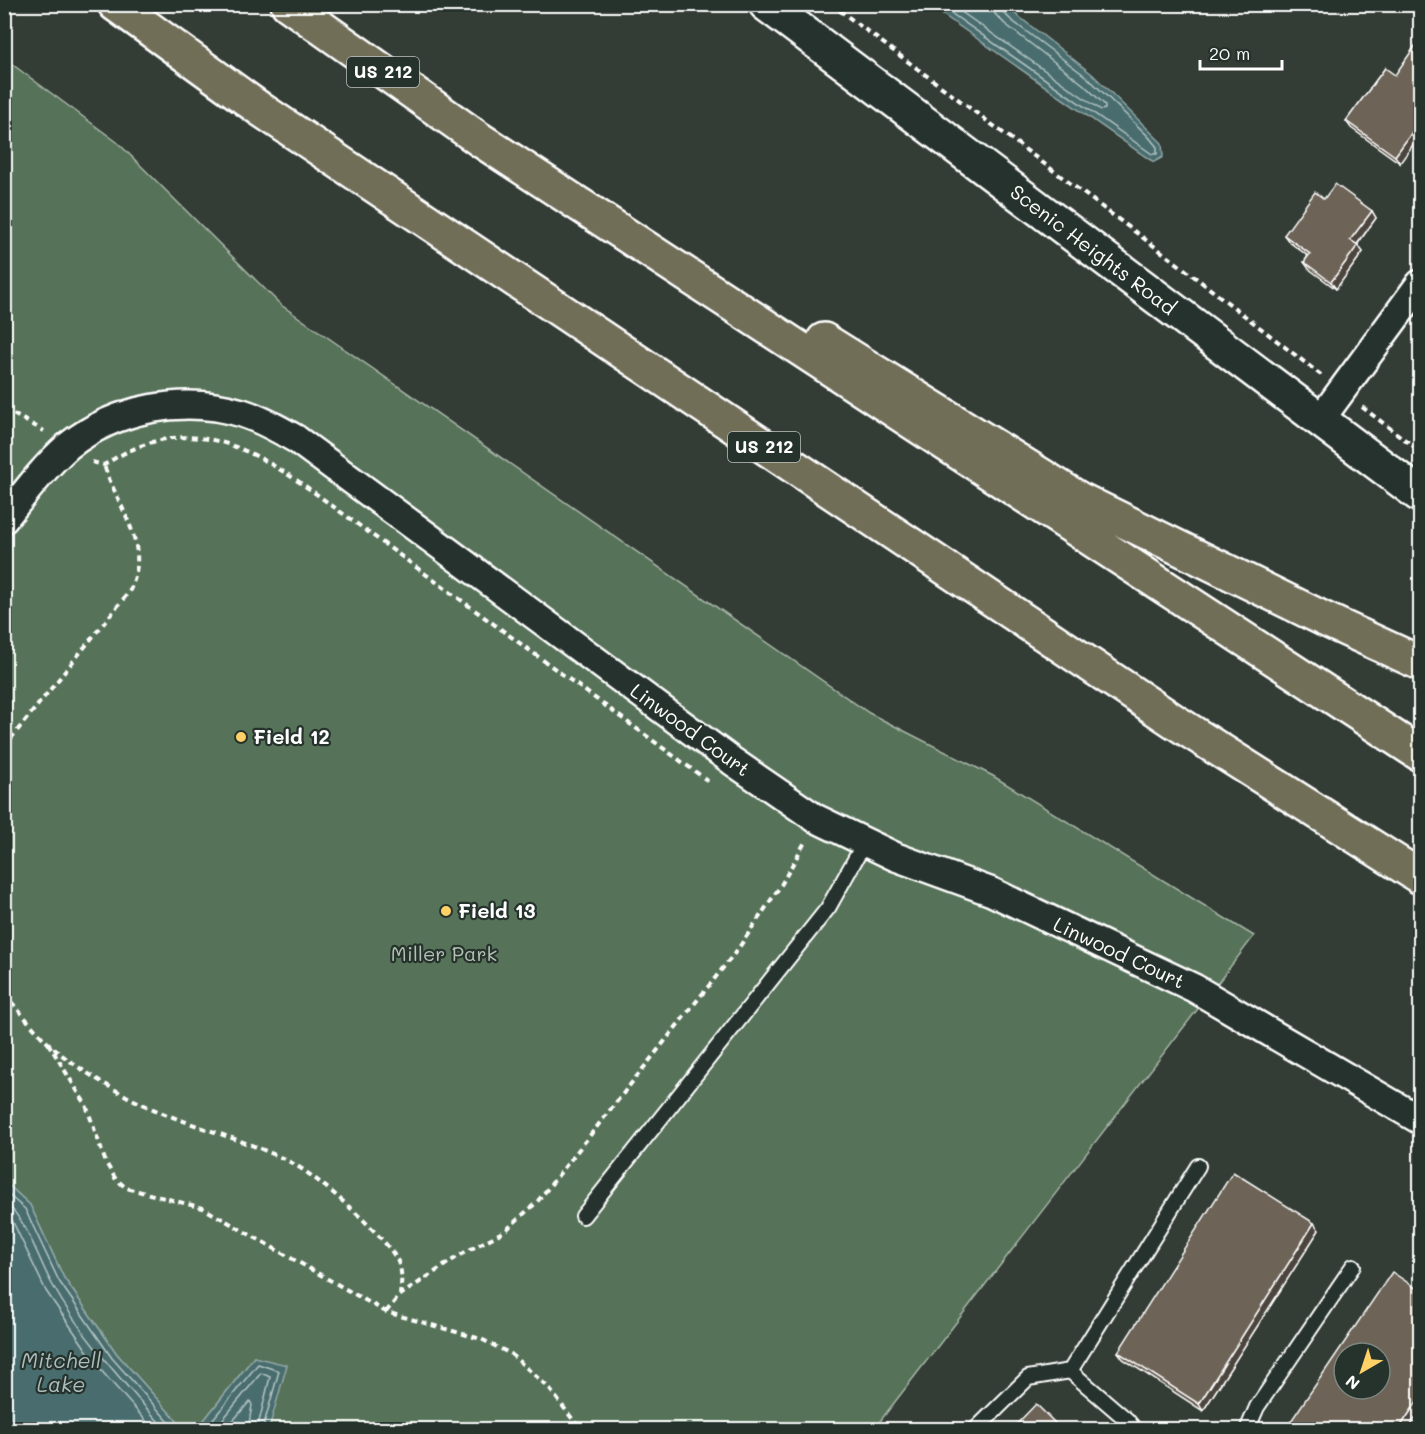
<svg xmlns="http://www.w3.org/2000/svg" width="1425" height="1434" font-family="Mali,sans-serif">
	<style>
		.green { fill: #567258; stroke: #aab8ac; stroke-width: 1.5 }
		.water { fill: #496d6e; stroke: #92a7a8; stroke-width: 1.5 }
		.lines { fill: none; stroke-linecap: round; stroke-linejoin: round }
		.shore { stroke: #b6c5c5; stroke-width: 1.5 }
		.lane-casing { stroke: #fff; stroke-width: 18 }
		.street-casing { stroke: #fff; stroke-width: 32 }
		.secondary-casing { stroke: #fff; stroke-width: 38 }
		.highway-casing { stroke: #fff; stroke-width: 38 }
		.path { stroke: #fff; stroke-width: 4; stroke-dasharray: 6 4.5; stroke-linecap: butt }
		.lane { stroke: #26332d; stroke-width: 14 }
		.street { stroke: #26332d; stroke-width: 27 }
		.secondary { stroke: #26332d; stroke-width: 33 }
		.highway { stroke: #716e59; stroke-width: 33 }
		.wall { fill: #5e554b; stroke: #fff; stroke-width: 1.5 }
		.shaded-wall { fill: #4c453d; stroke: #fff; stroke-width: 1.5 }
		.building { fill: #6d6357; stroke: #fff; stroke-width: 1.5; fill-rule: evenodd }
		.poi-dot { fill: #ffd166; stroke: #26332d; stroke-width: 2 }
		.labels { text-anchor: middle; stroke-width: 4.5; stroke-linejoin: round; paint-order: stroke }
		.shield { fill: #26332d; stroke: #bec2c0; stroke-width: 1.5 }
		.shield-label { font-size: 18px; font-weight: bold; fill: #fff }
		.street-label { font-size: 20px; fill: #fff; stroke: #26332d }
		.poi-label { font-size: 20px; font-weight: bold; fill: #fff; stroke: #26332d; text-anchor: start }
		.park-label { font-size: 20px; fill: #b3c0b4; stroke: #26332d }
		.water-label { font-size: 21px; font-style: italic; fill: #adbdbe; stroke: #26332d }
	</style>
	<rect width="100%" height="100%" fill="#343d35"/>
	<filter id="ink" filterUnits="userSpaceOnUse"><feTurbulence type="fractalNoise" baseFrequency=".0167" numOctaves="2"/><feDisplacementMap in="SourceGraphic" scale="12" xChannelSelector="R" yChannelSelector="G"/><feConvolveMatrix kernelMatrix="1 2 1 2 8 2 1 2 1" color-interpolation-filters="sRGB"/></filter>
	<g filter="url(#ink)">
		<path class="green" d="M5,59L117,142L281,305L869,713L993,776L1254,936L874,1429H271L254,1357L197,1429H184L117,1354L64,1278L30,1205L5,1182Z"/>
		<path class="water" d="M929,5H1004L1092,74L1162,143L1163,157L1154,162L1149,159Z
			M5,1182L30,1205L64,1278L117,1354L184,1429H5Z
			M254,1357L287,1365L270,1425L271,1429H197Z"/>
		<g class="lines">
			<path class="shore" d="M938,4L1152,154H1157V147L1148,136L1088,78L1011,20L1001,10L1000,4
				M950,4L1101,110L1105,109V105L1083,84L1005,24L995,14L993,4
				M4,1191L25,1209L59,1281L112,1358L176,1430
				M4,1201C29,1223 36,1255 52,1284C82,1338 125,1384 166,1430
				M4,1213L12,1220L46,1291L99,1368L154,1430
				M204,1430L258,1364L279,1371L264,1424L265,1430
				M214,1430L261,1373L270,1377L257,1430
				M225,1430L250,1401L252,1405L248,1430"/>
			<g class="lane-casing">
				<path id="lane" d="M583,1216L828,908L866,840
					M1070,1371L1127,1420L1135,1430
					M975,1430L1028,1378L1070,1371L1198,1166
					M1247,1430L1257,1407L1353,1266"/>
			</g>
			<g class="street-casing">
				<path id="street" d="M1320,420L1420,284
					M4,519C24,494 44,467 68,446C116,408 184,395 242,413C261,419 279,429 296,439L732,761L815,818L896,857L992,892L1194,988L1420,1120"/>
			</g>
			<g class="secondary-casing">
				<path id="secondary" d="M766,4L1420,495"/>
			</g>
			<g class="highway-casing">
				<path id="highway" d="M115,4L260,109L1174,721L1420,877
					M288,4L479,139L1420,754
					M824,340L1079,499L1324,619L1420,663"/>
			</g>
			<path class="path" d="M831,4L1178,264L1321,375
				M1362,407L1420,451
				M4,409L44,431
				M92,462L104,465C182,414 239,440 308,488L708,781
				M4,747L129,592C153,545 118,509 104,465
				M4,994C19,1010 32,1027 47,1042C70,1064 102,1083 130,1098C181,1125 239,1136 290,1162C315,1174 390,1239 399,1264C403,1275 401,1284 400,1295
				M48,1043L86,1105L106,1163L115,1178L126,1188L203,1208L386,1312L481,1339L511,1354L548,1387L581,1430
				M386,1312L399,1296L460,1255L506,1230L537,1202L738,949L781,885L805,842"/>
			<use href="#lane" class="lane"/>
			<use href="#street" class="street"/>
			<use href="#secondary" class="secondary"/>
			<use href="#highway" class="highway"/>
		</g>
		<path class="wall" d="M1385,68L1400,163L1351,128L1346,121Z
			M1324,199L1372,211L1376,218L1357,245L1363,252L1336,289L1309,269L1304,262L1308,256L1289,242L1284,235Z
			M1319,1230L1203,1411L1123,1359L1118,1352Z"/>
		<path class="shaded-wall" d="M1420,121V135L1400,163L1395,156Z
			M1372,211L1376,218L1355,247L1350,240Z
			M1358,245L1363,252L1336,289L1331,282Z
			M1314,1223L1319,1230L1203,1411L1199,1404Z
			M1420,1397V1411L1408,1430H1398Z"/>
		<path class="building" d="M1420,39V121L1395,156L1346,121L1385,68L1395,75Z
			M1335,184L1372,211L1350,240L1358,245L1331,282L1304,262L1310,254L1284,235L1315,192L1324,199Z
			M1233,1172L1314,1223L1199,1404L1118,1352Z
			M1392,1272L1420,1291V1397L1398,1430H1297L1289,1424ZM1344,1353H1380V1389H1344Z
			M1036,1404L1062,1430H1011Z"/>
	</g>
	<g class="poi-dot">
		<circle cx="241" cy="737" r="6"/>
		<circle cx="446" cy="911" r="6"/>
	</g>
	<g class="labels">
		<g class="shield">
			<rect x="347" y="57" width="72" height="30" rx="4.5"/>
			<rect x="728" y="432" width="72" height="30" rx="4.5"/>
		</g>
		<g class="shield-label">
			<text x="383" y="78">US 212</text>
			<text x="764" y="453">US 212</text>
		</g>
		<g class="street-label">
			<text transform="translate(1093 250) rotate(37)" y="7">Scenic Heights Road</text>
			<text transform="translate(690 730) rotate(36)" y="7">Linwood Court</text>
			<text transform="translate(1119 953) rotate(25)" y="7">Linwood Court</text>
		</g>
		<g class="poi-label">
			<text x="253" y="744">Field 12</text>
			<text x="458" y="918">Field 13</text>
		</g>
		<g class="park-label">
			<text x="444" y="961">Miller Park</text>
		</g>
		<g class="water-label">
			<text x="61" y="1368">Mitchell<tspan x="61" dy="24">Lake</tspan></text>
		</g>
	</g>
	<rect width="1425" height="1434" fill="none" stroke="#26332d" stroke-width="24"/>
	<rect x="12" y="12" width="1401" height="1410" fill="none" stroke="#fff" stroke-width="2" filter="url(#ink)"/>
	<g transform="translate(1362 1371) rotate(219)"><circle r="28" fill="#26332d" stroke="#7d8581" stroke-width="1.5"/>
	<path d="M0-4.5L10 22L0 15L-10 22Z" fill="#ffd166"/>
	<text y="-9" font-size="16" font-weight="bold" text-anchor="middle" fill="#ffffff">N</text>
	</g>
	<path d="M1200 60v9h82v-9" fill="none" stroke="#ffffff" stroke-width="3"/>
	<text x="1209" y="60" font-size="18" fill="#ffffff" stroke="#26332d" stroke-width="4.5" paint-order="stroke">20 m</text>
</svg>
